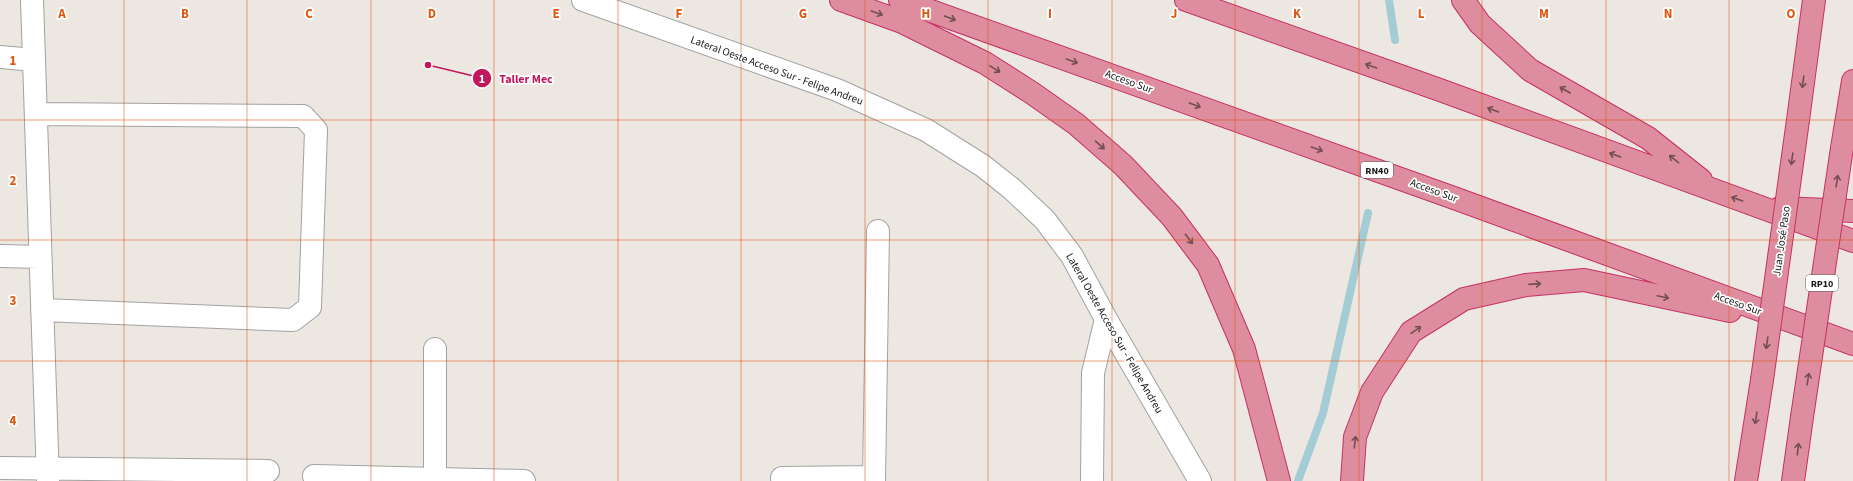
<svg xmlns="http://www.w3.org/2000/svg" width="1853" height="481" font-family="'Source Sans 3',sans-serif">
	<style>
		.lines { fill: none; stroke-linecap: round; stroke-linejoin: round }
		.stream { stroke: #a4ccd6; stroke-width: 8 }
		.minor-casing { stroke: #a2a2a2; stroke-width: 24 }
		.highway-casing { stroke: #c73067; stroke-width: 24 }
		.minor { stroke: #fff; stroke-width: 22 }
		.highway { stroke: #de8d9e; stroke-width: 22 }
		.highway-bridge-casing { stroke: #c73067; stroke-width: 24; stroke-linecap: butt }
		.highway-bridge { stroke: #de8d9e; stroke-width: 22 }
		.oneway { stroke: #734e56 }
		.grid { fill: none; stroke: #de560d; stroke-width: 1; stroke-opacity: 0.55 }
		.labels { text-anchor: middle; stroke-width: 3.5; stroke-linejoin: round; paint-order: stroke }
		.shield { fill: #fff; stroke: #5f5f5f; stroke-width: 1 }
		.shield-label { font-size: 10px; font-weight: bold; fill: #1b1b1b }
		.street-label { font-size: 11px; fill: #1b1b1b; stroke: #fff }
		.grid-label { font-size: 13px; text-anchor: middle; font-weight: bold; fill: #de560d; stroke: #fff; stroke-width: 3.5; stroke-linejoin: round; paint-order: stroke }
		.leader { fill: none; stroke: #c2185b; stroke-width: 1.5 }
		.callout-dot { fill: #c2185b; stroke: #fff; stroke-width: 1.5 }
		.mark-label { font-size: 12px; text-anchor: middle; font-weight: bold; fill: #fff }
		.callout-label { font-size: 12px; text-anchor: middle; font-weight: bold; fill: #c2185b; stroke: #fff; stroke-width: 3.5; stroke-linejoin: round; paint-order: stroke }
	</style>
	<rect width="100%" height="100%" fill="#ece8e1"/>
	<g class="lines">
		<path class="stream" d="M1389,0L1395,40
			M1298,481L1323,413L1368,213"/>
		<g class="minor-casing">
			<path id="minor" d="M32,0L48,481
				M583,0L837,90L926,130L983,166L1012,189L1045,220L1072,256L1106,319L1200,481
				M0,57L34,60
				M36,114L303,116L316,130L310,307L293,320L42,310
				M0,256L40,257
				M0,468L268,471
				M314,476L524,481
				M782,478L874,477
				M435,481V349
				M874,481L878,231
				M1092,481L1093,373L1106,319"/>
		</g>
		<g class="highway-casing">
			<path id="highway" d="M841,0L902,22L985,63L1032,93L1076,124L1123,165L1172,217L1208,265L1244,349L1279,481
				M900,0L1454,198L1853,344
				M1186,0L1440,90L1853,241
				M1463,0L1480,24L1530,70L1648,138L1701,180
				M1798,120L1814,0
				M1842,148L1853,81
				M1780,208L1853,211
				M1352,481L1355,437L1372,392L1411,332L1464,299L1526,285L1584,280L1730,311
				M1746,481L1762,380
				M1793,481L1802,417"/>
		</g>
		<use href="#minor" class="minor"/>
		<use href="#highway" class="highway"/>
		<g class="highway-bridge-casing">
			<path id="highway-bridge" d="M1762,380L1798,120
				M1802,417L1842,148"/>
		</g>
		<use href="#highway-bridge" class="highway-bridge"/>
	</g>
	<defs><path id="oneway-shaft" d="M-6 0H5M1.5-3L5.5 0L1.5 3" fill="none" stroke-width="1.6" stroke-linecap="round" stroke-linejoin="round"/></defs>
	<g class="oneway">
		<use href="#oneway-shaft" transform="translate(877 13) rotate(20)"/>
		<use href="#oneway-shaft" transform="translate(950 18) rotate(20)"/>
		<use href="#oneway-shaft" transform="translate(1072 61) rotate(20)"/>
		<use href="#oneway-shaft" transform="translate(1371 66) rotate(-160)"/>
		<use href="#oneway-shaft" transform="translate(995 69) rotate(32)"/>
		<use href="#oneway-shaft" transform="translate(1803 82) rotate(98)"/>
		<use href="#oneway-shaft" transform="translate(1565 90) rotate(-150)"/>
		<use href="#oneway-shaft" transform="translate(1195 105) rotate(20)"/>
		<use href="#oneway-shaft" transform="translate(1493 110) rotate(-160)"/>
		<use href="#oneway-shaft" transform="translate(1100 145) rotate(41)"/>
		<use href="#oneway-shaft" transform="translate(1317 149) rotate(20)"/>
		<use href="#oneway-shaft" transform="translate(1615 155) rotate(-160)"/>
		<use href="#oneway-shaft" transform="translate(1674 159) rotate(-141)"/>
		<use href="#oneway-shaft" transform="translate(1792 159) rotate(98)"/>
		<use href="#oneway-shaft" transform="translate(1837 181) rotate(-81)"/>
		<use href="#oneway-shaft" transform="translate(1737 199) rotate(-161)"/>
		<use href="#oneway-shaft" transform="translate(1189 239) rotate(53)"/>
		<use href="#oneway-shaft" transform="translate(1535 284) rotate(-4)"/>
		<use href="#oneway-shaft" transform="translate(1663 297) rotate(12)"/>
		<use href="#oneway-shaft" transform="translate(1416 330) rotate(-35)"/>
		<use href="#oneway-shaft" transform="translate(1767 343) rotate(98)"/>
		<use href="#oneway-shaft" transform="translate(1808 379) rotate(-81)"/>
		<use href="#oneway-shaft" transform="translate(1756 418) rotate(99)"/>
		<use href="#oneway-shaft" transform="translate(1355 442) rotate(-83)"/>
		<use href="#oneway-shaft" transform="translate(1798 449) rotate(-83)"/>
	</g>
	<path class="grid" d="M124,0V481M247,0V481M371,0V481M494,0V481M618,0V481M741,0V481M865,0V481M988,0V481M1112,0V481M1235,0V481M1359,0V481M1482,0V481M1606,0V481M1729,0V481M0,120H1853M0,240H1853M0,361H1853"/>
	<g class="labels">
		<g class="shield">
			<rect x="1361" y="162" width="32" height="16" rx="3"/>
			<rect x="1806" y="275" width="32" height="16" rx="3"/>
		</g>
		<g class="shield-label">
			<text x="1377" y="174">RN40</text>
			<text x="1822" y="287">RP10</text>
		</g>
		<g class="street-label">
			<text transform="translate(777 70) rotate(20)" y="4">Lateral Oeste Acceso Sur - Felipe Andreu</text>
			<text transform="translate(1129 81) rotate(20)" y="4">Acceso Sur</text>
			<text transform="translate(1434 190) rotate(20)" y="4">Acceso Sur</text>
			<text transform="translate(1781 241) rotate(-82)" y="4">Juan José Paso</text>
			<text transform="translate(1738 303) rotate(20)" y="4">Acceso Sur</text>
			<text transform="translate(1115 333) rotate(60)" y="4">Lateral Oeste Acceso Sur - Felipe Andreu</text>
		</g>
	</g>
	<g class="grid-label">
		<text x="62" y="18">A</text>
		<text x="185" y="18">B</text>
		<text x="309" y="18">C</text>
		<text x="432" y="18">D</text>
		<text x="556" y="18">E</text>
		<text x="679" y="18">F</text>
		<text x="803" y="18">G</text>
		<text x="926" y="18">H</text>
		<text x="1050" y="18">I</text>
		<text x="1174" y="18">J</text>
		<text x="1297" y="18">K</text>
		<text x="1421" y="18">L</text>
		<text x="1544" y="18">M</text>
		<text x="1668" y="18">N</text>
		<text x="1791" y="18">O</text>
		<text x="13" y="65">1</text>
		<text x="13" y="185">2</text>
		<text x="13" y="305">3</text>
		<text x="13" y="425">4</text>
	</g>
	<path class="leader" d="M428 65L482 78"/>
	<g class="callout-dot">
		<circle cx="428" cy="65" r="4"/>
		<circle cx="482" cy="78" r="10"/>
	</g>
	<g class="mark-label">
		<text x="482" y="83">1</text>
	</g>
	<g class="callout-label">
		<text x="526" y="83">Taller Mec</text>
	</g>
</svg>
